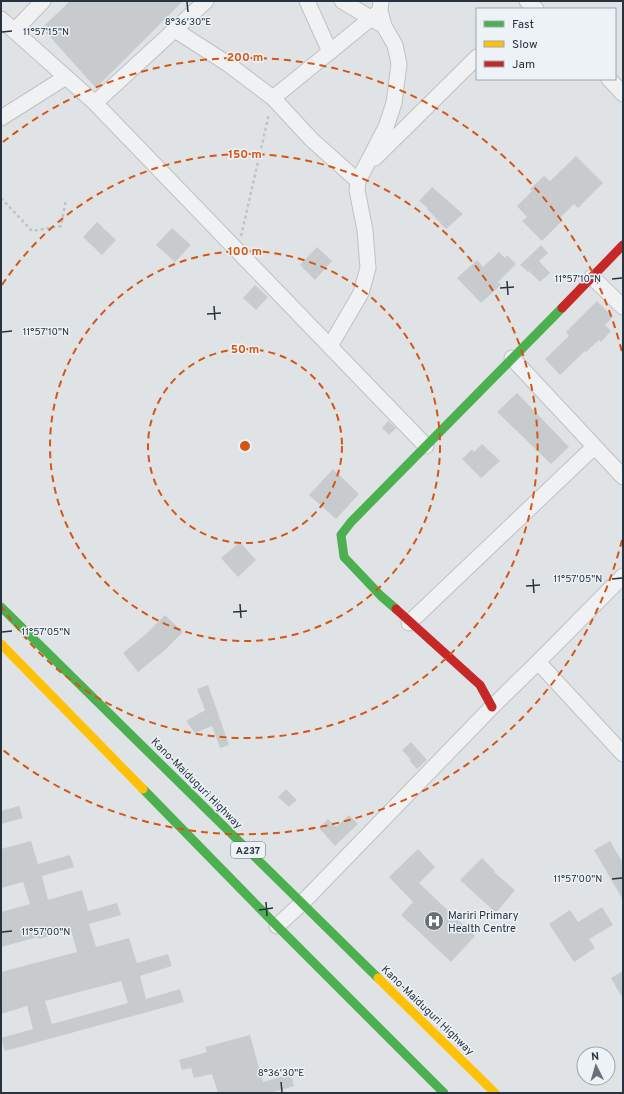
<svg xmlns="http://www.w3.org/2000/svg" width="624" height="1094" font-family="Overpass,sans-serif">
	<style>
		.building { fill: #c8cbce; fill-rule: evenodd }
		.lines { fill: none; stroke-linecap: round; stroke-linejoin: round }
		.street-casing { stroke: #bec1c4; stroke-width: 17 }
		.path { stroke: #bfc3c6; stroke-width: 2.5; stroke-dasharray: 3 3; stroke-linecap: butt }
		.street { stroke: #f0f1f2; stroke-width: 15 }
		.fast { stroke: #4caf50; stroke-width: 9 }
		.slow { stroke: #ffc107; stroke-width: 9 }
		.jam { stroke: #c62828; stroke-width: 9 }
		.ticks { fill: none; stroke: #273440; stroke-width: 1.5 }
		.ring { fill: none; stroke: #d55511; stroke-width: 2; stroke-dasharray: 7 5 }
		.labels { text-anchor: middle; stroke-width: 3; stroke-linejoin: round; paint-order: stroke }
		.shield { fill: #edf2f6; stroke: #626d77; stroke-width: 1 }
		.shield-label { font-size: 10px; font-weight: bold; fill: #273440 }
		.street-label { font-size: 11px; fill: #273440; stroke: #edf2f6 }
		.poi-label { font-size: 11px; fill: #273440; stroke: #edf2f6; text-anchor: start }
		.ticks-label { font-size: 10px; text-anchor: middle; fill: #273440; stroke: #edf2f6; stroke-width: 3; stroke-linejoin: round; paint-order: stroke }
		.centre { fill: #d55511; stroke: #edf2f6; stroke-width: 2 }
		.ring-label { font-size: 12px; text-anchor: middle; font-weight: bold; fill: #d55511; stroke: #edf2f6; stroke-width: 3; stroke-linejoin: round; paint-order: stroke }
	</style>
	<rect width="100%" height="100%" fill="#e0e3e6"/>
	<path class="building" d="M70,1H183L96,88L42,28Z
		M576,156L603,183L578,208L574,204L558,220L561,222L542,241L522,221L527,217L517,206L532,191L530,189L544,176L550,181Z
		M432,187L463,214L446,229L427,209L428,208L419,201Z
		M97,222L116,240L102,255L83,237Z
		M172,228L191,245L175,262L156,245Z
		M541,245L548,253L539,261L550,273L540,282L529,271L528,272L520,265Z
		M317,247L332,261L315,280L300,265Z
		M499,252L505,258L507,255L516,264L498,282L501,285L481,303L457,278L477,260L483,267Z
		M255,285L268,297L256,310L243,298Z
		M597,301L613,317L605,325L611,331L601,342L599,340L586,352L585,351L560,375L545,359L569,336L566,332Z
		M517,393L569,447L551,464L497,412Z
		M388,421L396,428L389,435L382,428Z
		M482,444L500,461L481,478L462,459L472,449L474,452Z
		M333,469L359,494L336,519L309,495Z
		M240,542L256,560L238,577L221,558Z
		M165,615L183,632L165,650L138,672L123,653L146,634Z
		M208,685L229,745L220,748L212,726L195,733L186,721L205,710L197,689Z
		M411,742L427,760L417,769L410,761L411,760L402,750Z
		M286,789L297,800L289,807L278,797Z
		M19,806L23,818L1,824V811Z
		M349,815L358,824L335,846L319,828L328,819L336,827Z
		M31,841L38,864L70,855L74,867L42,876L48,900L82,890L88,911L117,903L121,915L89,924L96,947L129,938L137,963L168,954L172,966L140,976L146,999L180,989L184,1002L5,1051L1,1038L33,1029L27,1006L1,1014V972L77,952L71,930L39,939L38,937L1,947V912L30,904L23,882L1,888V849ZM121,981L128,1003L52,1024L45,1001Z
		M610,841L623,863V900L594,850Z
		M418,849L435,867L419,883L475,936L451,962L401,915L413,902L389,877Z
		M482,858L495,871L494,872L515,890L496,913L460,880Z
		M602,907L613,925L589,939L595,948L574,962L549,924L570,910L578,922Z
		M623,971V999L611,978Z
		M250,1035L263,1082L291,1074L294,1086L271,1093H218L212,1074L194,1078L191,1068L182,1070L179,1060L207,1052L205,1047Z"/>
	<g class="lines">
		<g class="street-casing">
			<path id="street" d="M307,1L330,52
				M342,1L379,23
				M527,1L536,9
				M1,19L95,103L426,446
				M175,30L228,64L273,98L380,11
				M14,31L43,1
				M609,79L623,94
				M273,98L312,140L358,181
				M95,103L206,1
				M1,118L66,77
				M375,158L477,57
				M592,277L623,307
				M330,346L361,293L368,268L365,230L357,190L358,181L386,127L394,103L399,64L395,45L384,26L380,11L381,1
				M512,358L623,477
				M409,623L594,447
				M538,662L623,754
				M277,926L302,903L492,707L538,662L623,576"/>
		</g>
		<path class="path" d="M1,198L32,231L61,226L66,199
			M241,236L269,114"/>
		<use href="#street" class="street"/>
		<path class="fast" d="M1,607L378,978
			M396,609L381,596L344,557L341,535L351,522L562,308
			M143,789L277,926L444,1093"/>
		<path class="slow" d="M1,644L143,789
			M378,978L495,1093"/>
		<path class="jam" d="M562,308L623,245
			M396,609L480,685L492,707"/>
	</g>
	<path class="ticks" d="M187,2L188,12M2,32L12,31M612,279L622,278M507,281L508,295M500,288L514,287M214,306L215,320M207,314L221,313M2,332L12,331M533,579L534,593M612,579L622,578M526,586L540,585M240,604L241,618M233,612L247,611M2,632L12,631M612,879L622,878M266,902L267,916M259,910L273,908M2,932L12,931M281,1082L282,1092"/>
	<g class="ring">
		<circle cx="245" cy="446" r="97"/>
		<circle cx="245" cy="446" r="195"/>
		<path d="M2 285A292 292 0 1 1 2 607"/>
		<path d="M622 540A389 389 0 0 1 3 750M3 142A389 389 0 0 1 622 352"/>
	</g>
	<defs>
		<g id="hospital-disc" transform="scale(1)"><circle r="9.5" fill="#68717a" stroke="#edf2f6"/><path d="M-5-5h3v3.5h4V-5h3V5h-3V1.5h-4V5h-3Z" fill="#fff"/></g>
	</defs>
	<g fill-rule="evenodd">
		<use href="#hospital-disc" x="434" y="921"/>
	</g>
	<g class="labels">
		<rect class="shield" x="231" y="842" width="34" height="16" rx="3"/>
		<g class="shield-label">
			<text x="248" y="854">A237</text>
		</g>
		<g class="street-label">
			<text transform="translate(197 783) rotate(45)" y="4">Kano-Maiduguri Highway</text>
			<text transform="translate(428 1010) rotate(44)" y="4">Kano-Maiduguri Highway</text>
		</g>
		<g class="poi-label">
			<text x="448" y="919">Mariri Primary<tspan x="448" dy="13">Health Centre</tspan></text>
		</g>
	</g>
	<g class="ticks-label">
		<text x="188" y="25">8°36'30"E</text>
		<text x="46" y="35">11°57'15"N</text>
		<text x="578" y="282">11°57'10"N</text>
		<text x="46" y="335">11°57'10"N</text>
		<text x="578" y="582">11°57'05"N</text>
		<text x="46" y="635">11°57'05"N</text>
		<text x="578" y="882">11°57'00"N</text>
		<text x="46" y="935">11°57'00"N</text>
		<text x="281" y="1076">8°36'30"E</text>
	</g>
	<circle cx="245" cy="446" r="6" class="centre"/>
	<g class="ring-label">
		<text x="245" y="61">200 m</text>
		<text x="245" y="158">150 m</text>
		<text x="245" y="255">100 m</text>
		<text x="245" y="353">50 m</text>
	</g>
	<rect width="624" height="1094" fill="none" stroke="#273440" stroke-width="4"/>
	<rect x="476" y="8" width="140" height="72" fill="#edf2f6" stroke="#9ea6ad"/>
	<rect x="484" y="21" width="20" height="6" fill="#4caf50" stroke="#9ea6ad"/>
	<text x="512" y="28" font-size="12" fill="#273440">Fast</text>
	<rect x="484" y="41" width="20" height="6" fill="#ffc107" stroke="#9ea6ad"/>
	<text x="512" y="48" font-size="12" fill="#273440">Slow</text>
	<rect x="484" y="61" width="20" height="6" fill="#c62828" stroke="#9ea6ad"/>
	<text x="512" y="68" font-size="12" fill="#273440">Jam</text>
	<g transform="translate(596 1066) rotate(355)"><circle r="19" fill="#edf2f6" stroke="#9ea6ad"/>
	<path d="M0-3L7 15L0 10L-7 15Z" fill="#68717a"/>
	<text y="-6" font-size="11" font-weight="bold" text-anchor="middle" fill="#273440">N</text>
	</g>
</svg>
